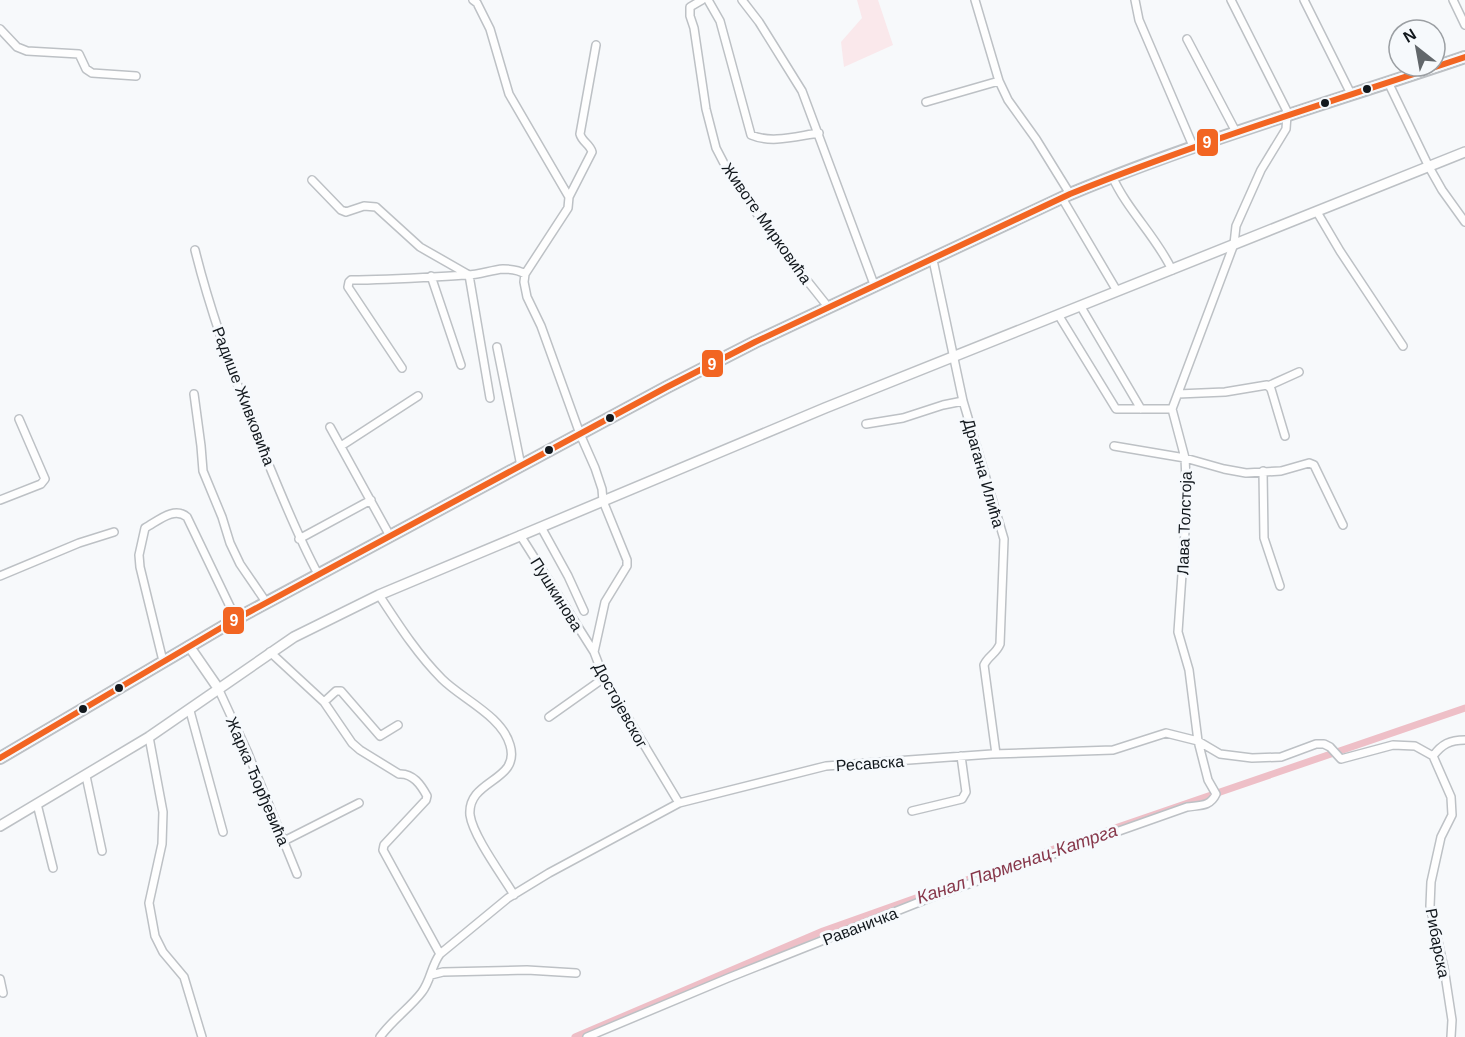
<svg xmlns="http://www.w3.org/2000/svg" width="1465" height="1037" font-family="Helvetica,sans-serif">
	<style>
		.green { fill: #fae8eb }
		.lines { fill: none; stroke-linecap: round; stroke-linejoin: round }
		.canal { stroke: #eebfc7; stroke-width: 7 }
		.minor-casing { stroke: #bdc1c5; stroke-width: 10 }
		.tertiary-casing { stroke: #bdc1c5; stroke-width: 12 }
		.secondary-casing { stroke: #bdc1c5; stroke-width: 14 }
		.minor { stroke: #fefefe; stroke-width: 7 }
		.tertiary { stroke: #fefefe; stroke-width: 9 }
		.secondary { stroke: #fefefe; stroke-width: 10 }
		.bus-1-casing { stroke: #f6f9fc; stroke-width: 10 }
		.bus-1 { stroke: #f26522; stroke-width: 6 }
		.bus-dot { fill: #12181d; stroke: #f6f9fc; stroke-width: 2 }
		.labels { text-anchor: middle; stroke-width: 6; stroke-linejoin: round; paint-order: stroke }
		.street-label { font-size: 16px; fill: #12181d; stroke: #f6f9fc }
		.water-label { font-size: 18px; font-style: italic; fill: #87374a; stroke: #f6f9fc }
		.line-badge { stroke: #f6f9fc; stroke-width: 2 }
		.badge-label { font-size: 16px; text-anchor: middle; font-weight: bold; fill: #fff }
	</style>
	<rect width="100%" height="100%" fill="#f7f9fb"/>
	<path class="green" d="M857,0H878L893,45L844,67L841,42L862,18Z"/>
	<g class="lines">
		<path class="canal" d="M575,1037L823,931L1048,851L1465,708"/>
		<g class="minor-casing">
			<path id="minor" d="M473,0L477,3L490,29L509,94L569,197L568,208L525,274L524,282L527,297L541,326L580,434L595,468L602,489L603,501L627,560V566L605,602L594,652L604,678L679,803
				M702,0L690,7V16L694,28L706,109L716,148L730,175L781,248L829,308
				M708,0L720,21L751,135C772,144 797,136 819,133
				M742,0L759,22L802,91L875,287
				M975,0L999,81L1008,100L1036,139L1070,194
				M1135,0L1139,20L1193,146
				M1231,0L1289,115
				M1304,0L1351,94
				M1453,0L1465,25
				M0,29L17,47L27,51L79,54L86,69L92,73L136,76
				M1187,39L1236,132
				M1388,82L1429,167L1442,190L1465,222
				M926,102L999,81
				M1112,176C1127,210 1156,236 1172,270
				M312,180L341,210L346,212L364,206L376,207L420,247L469,275L490,398
				M569,197L592,152C590,144 582,142 580,134L596,45
				M1062,198L1117,291
				M1317,212L1340,251L1403,346
				M195,250C212,319 237,386 264,453C281,494 297,535 318,574
				M933,260L963,401L1004,539L1000,644C996,654 988,656 984,665L996,754
				M431,276L461,365
				M1081,307L1141,409
				M1059,316L1116,409H1172
				M497,347L521,466
				M402,368L348,287L349,282L351,280C390,280 428,277 467,275C479,275 491,270 503,269C511,269 519,270 525,274
				M1268,386L1299,372
				M194,394L201,446L203,471L222,517L230,543L240,564L266,602
				M1178,394L1225,392L1267,385L1271,389L1285,436
				M866,424L903,418L943,405L963,401
				M330,427L390,536
				M341,446L418,396
				M1114,446L1185,458L1224,469L1246,473L1281,471L1309,463L1314,465L1343,525
				M1263,471L1264,538L1280,586
				M0,500L41,484L45,479L19,419
				M541,527L568,576L584,611
				M520,535L594,652
				M299,539L371,500
				M0,576L79,543L114,532
				M379,595C398,624 417,654 442,679C462,699 502,716 510,745C521,782 467,779 470,815C473,836 502,875 514,895
				M270,652L324,702L352,743L360,750L399,774C413,773 421,785 427,796L426,800L384,845L383,850L440,954
				M163,661L140,567L139,555L145,528C158,521 174,506 187,517L236,619
				M218,688L247,751L297,874
				M324,702L336,691H341L380,736L398,725
				M190,711L223,832
				M549,717L604,678
				M149,737L163,812L162,844L149,903L155,936L163,952L184,977L202,1037
				M1433,756L1451,797L1452,815L1441,837L1431,882L1430,906L1444,968L1452,1020L1451,1037
				M1433,756C1442,744 1450,740 1465,740
				M86,776L102,851
				M37,804L53,868
				M912,811L962,799L966,792L961,756
				M284,841L359,803
				M431,975L443,972L527,970L576,973
				M0,979L3,993
				M380,1037C392,1020 410,1008 422,992C431,980 431,966 440,954L508,898L549,873L679,803L826,766L992,754L1113,750L1166,733L1198,741L1220,754L1252,758L1281,757L1316,744H1324L1330,747L1341,759L1393,745L1415,746L1433,756
				M587,1037L728,978L932,897L1187,807C1200,805 1210,807 1216,794L1208,780L1198,741L1189,670L1178,632L1187,502L1185,458L1172,409L1234,244L1236,226L1261,170L1286,129L1287,115"/>
		</g>
		<g class="tertiary-casing">
			<path id="tertiary" d="M189,646L218,688
				M0,826L149,737L294,637L379,595L825,408L1465,152"/>
		</g>
		<g class="secondary-casing">
			<path id="secondary" d="M0,758L236,619L667,387L755,342L1070,194C1199,140 1333,102 1465,57"/>
		</g>
		<use href="#minor" class="minor"/>
		<use href="#tertiary" class="tertiary"/>
		<use href="#secondary" class="secondary"/>
		<g class="bus-1-casing">
			<path id="bus-1" d="M0,758L236,619L667,387L755,342L1070,194C1199,142 1333,101 1465,57"/>
		</g>
		<use href="#bus-1" class="bus-1"/>
	</g>
	<g class="bus-dot">
		<circle cx="1367" cy="89" r="5"/>
		<circle cx="1325" cy="103" r="5"/>
		<circle cx="610" cy="418" r="5"/>
		<circle cx="549" cy="450" r="5"/>
		<circle cx="119" cy="688" r="5"/>
		<circle cx="83" cy="709" r="5"/>
	</g>
	<g class="labels">
		<g class="street-label">
			<text transform="translate(767 223) rotate(55)" y="6">Животе Мирковића</text>
			<text transform="translate(244 396) rotate(69)" y="6">Радише Живковића</text>
			<text transform="translate(984 473) rotate(74)" y="6">Драгана Илића</text>
			<text transform="translate(1184 523) rotate(-88)" y="6">Лава Толстоја</text>
			<text transform="translate(557 594) rotate(58)" y="6">Пушкинова</text>
			<text transform="translate(621 705) rotate(61)" y="6">Достојевског</text>
			<text transform="translate(870 763) rotate(-4)" y="6">Ресавска</text>
			<text transform="translate(258 781) rotate(67)" y="6">Жарка Ђорђевића</text>
			<text transform="translate(860 926) rotate(-21)" y="6">Раваничка</text>
			<text transform="translate(1438 943) rotate(79)" y="6">Рибарска</text>
		</g>
		<g class="water-label">
			<text transform="translate(1017 864) rotate(-19)" y="6">Канал Парменац-Катрга</text>
		</g>
	</g>
	<g class="line-badge">
		<rect x="1196" y="128" width="23" height="29" rx="6" fill="#f26522"/>
		<rect x="701" y="349" width="23" height="29" rx="6" fill="#f26522"/>
		<rect x="222" y="606" width="23" height="29" rx="6" fill="#f26522"/>
	</g>
	<g class="badge-label">
		<text x="1207" y="148">9</text>
		<text x="712" y="370">9</text>
		<text x="234" y="626">9</text>
	</g>
	<g transform="translate(1417 48) rotate(329)"><circle r="28" fill="#f6f9fc" stroke="#9b9fa3" stroke-width="1.5"/>
	<path d="M0-4.5L10 22L0 15L-10 22Z" fill="#62676b"/>
	<text y="-9" font-size="16" font-weight="bold" text-anchor="middle" fill="#12181d">N</text>
	</g>
</svg>
